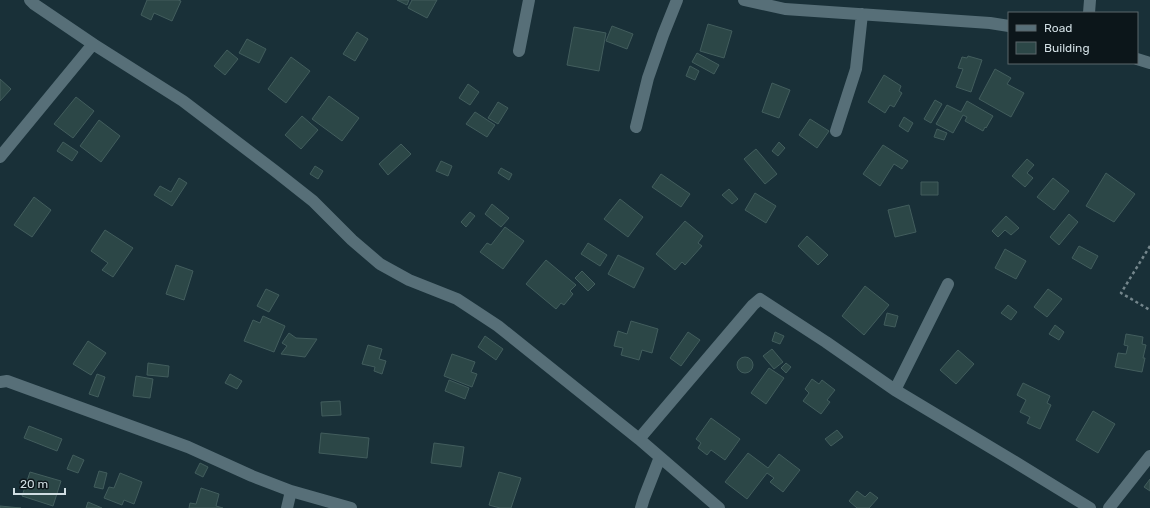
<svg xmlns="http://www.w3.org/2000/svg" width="1150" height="508" font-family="Rubik,sans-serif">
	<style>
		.building { fill: #2c4747; stroke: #425d5d }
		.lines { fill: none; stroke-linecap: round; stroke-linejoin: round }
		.path { stroke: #74868c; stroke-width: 2.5; stroke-dasharray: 3 3; stroke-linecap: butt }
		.minor { stroke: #576f78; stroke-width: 12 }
	</style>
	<rect width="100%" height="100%" fill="#193038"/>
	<path class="building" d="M147,0H178L181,1L172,21L154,13L151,20L141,15Z
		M397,0H409L407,5Z
		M412,0H437L427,18L408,8Z
		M708,24L732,31L724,58L700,51Z
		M612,26L633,34L627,49L606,41Z
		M574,27L606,33L599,71L567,65Z
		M357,32L368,39L355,61L343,54Z
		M247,39L266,49L259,63L239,53Z
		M227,50L238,59L225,75L214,66Z
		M697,53L719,65L714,74L692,62Z
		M968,56L982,60L971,92L956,87L963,69L958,68L962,57L967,58Z
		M291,57L310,71L286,103L268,89Z
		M690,66L699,71L695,80L686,76Z
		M995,69L1011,78L1007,84L1024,93L1011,117L979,99Z
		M884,75L901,86L899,91L902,93L894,107L890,105L885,113L868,102Z
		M0,79L11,89L0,101Z
		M772,83L790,90L779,118L762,112Z
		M468,84L479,92L470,105L459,98Z
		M329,96L359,118L342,141L312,119Z
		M76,97L94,111L73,138L54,124Z
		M935,100L942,104L931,123L924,119Z
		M967,101L993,116L986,128L985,127L983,131L965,121L967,117L963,115L953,133L936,124L947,105L961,112Z
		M498,102L508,108L498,124L488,118Z
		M475,112L495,125L487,137L466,124Z
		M302,116L318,130L301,149L285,135Z
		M904,117L913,123L908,132L899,126Z
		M810,119L829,131L817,148L799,135Z
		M99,120L120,136L101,162L80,146Z
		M937,129L947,133L944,140L934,137Z
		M63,142L78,152L72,161L57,151Z
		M779,142L785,148L778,156L772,151Z
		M401,144L411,154L388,175L379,164Z
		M883,145L908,161L902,169L894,164L880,186L863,174Z
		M756,149L777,174L765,184L744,159Z
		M1027,159L1034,165L1027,173L1033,178L1025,187L1012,176Z
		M441,161L452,166L448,176L436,171Z
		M315,166L323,171L318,179L310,174Z
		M501,168L512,174L509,180L498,173Z
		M1106,173L1135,194L1114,222L1086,206Z
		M661,174L690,194L681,207L652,187Z
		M179,178L187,183L172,206L154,195L160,186L171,192Z
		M1053,178L1069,191L1054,210L1037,197Z
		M921,182H938V195H921Z
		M729,189L738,199L732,204L722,195Z
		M755,193L776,206L766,223L745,210Z
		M34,197L51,210L32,237L14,225Z
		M620,199L643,217L628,237L604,219Z
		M492,204L509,218L501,227L485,214Z
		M909,205L916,232L895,237L888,210Z
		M470,212L475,216L466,227L461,222Z
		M1069,214L1078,222L1059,245L1050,237Z
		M1006,216L1019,228L1011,235L1005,230L998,237L992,231Z
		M685,221L703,236L698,243L702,246L685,265L682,262L675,270L656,254Z
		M505,227L524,241L503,269L480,252L487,243L491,245Z
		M105,230L133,248L113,277L102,270L108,263L91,251Z
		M807,236L828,255L818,265L798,246Z
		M588,243L607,255L600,266L581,254Z
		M1079,246L1098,256L1091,269L1072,258Z
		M1005,249L1026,261L1016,279L995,268Z
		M618,255L644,268L634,288L608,274Z
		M546,260L576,285L570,291L573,294L564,305L561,303L556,309L526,284Z
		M176,265L193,271L184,300L166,294Z
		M582,271L595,284L588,291L575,278Z
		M865,286L889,305L864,335L842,316Z
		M266,289L279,295L269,312L257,306Z
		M1048,289L1062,299L1047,317L1034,307Z
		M1008,305L1017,312L1011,320L1001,313Z
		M887,313L898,316L895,327L884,325Z
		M263,316L285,326L274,352L244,341L253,320L260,323Z
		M631,321L658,329L652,353L642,350L639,360L621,355L623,348L614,346L618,331L627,334Z
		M1055,325L1064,332L1059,340L1049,334Z
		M688,332L700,340L681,366L670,358Z
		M775,332L784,336L780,344L772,341Z
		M289,333L296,338L317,339L305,357L281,354L287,346L282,343Z
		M1126,334L1143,337L1142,344L1146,345L1143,358H1145L1142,372L1115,367L1118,353L1126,354L1128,346L1124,345Z
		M485,336L503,349L496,360L478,347Z
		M88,341L106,353L91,375L73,364Z
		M368,345L382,349L379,359L386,361L382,374L374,371L375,367L362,364Z
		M772,349L783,362L774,369L763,356Z
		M958,350L974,364L956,384L940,370Z
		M452,354L475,362L471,372L477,374L472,387L444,376Z
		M737 365a8 8 0 1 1 16 0a8 8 0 1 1-16 0Z
		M148,363L169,366L168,377L147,375Z
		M786,363L791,367L786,373L781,368Z
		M769,368L784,378L766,404L751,393Z
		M97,374L105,377L98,397L89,394Z
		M230,374L242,381L237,389L225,383Z
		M136,376L153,379L150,398L133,396Z
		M812,379L819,384L822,380L835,390L827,400L830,402L821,414L803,401L809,393L805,389Z
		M449,380L469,388L465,399L445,391Z
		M1023,383L1050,396L1047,403L1051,405L1040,429L1027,423L1030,417L1020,412L1026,400L1017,395Z
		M340,401L341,415L322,416L321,402Z
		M1093,411L1115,424L1098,453L1076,440Z
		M711,418L740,439L725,460L711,450L707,455L698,448L701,443L696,439Z
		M29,426L62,439L57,451L24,438Z
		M837,430L843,437L831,446L825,439Z
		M321,433L369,438L367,458L319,453Z
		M434,443L464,447L461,467L431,463Z
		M748,453L768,468L779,454L800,470L783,492L770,482L774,478L767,473L747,499L725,482Z
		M73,455L84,460L78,473L67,469Z
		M200,463L208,467L203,477L195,473Z
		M99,471L107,473L103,489L94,487Z
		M30,472L61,481L53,506L22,496Z
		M499,472L521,478L511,508H500L489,505Z
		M120,473L142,482L134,504L124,500L122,505L104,498L109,487L114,488Z
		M1150,479V491L1144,487Z
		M201,488L219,494L216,506L223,508H189L190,503L196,504Z
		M857,491L865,497L870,492L878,498L869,508H857L849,501Z
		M88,502L102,508H86Z
		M0,506L21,508H0Z"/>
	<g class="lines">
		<path class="path" d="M1150,246L1121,293L1150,310"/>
		<path class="minor" d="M30,0L34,4L93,44L183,101L275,171L313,201L352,240L380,264L409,280L457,299L498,326L639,439L719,508
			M744,0L785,9L990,23L1009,26
			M1089,13L1090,0
			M519,51L529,0
			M1137,59L1150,63
			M636,127L648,78L663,35L677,0
			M836,131L856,69L862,14
			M0,157L93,44
			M0,382L7,381L188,447L252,476L291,491L287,508
			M895,390L948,284
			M639,439L753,305L760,299L826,342L895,390L1015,462L1090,508
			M291,491L351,508
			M641,508L644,498L660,457
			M1109,508L1150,456"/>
	</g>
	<rect x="1008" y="12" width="130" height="52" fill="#0c161a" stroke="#5a666a"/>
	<rect x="1016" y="25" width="20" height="6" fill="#576f78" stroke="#5a666a"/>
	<text x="1044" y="32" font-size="12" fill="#d0dde2">Road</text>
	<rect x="1016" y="42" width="20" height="12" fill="#2c4747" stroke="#5a666a"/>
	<text x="1044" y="52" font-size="12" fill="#d0dde2">Building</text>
	<path d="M14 488v6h51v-6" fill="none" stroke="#d0dde2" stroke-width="2"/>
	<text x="20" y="488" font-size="12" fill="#d0dde2" stroke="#0c161a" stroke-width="3" paint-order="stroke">20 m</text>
</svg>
